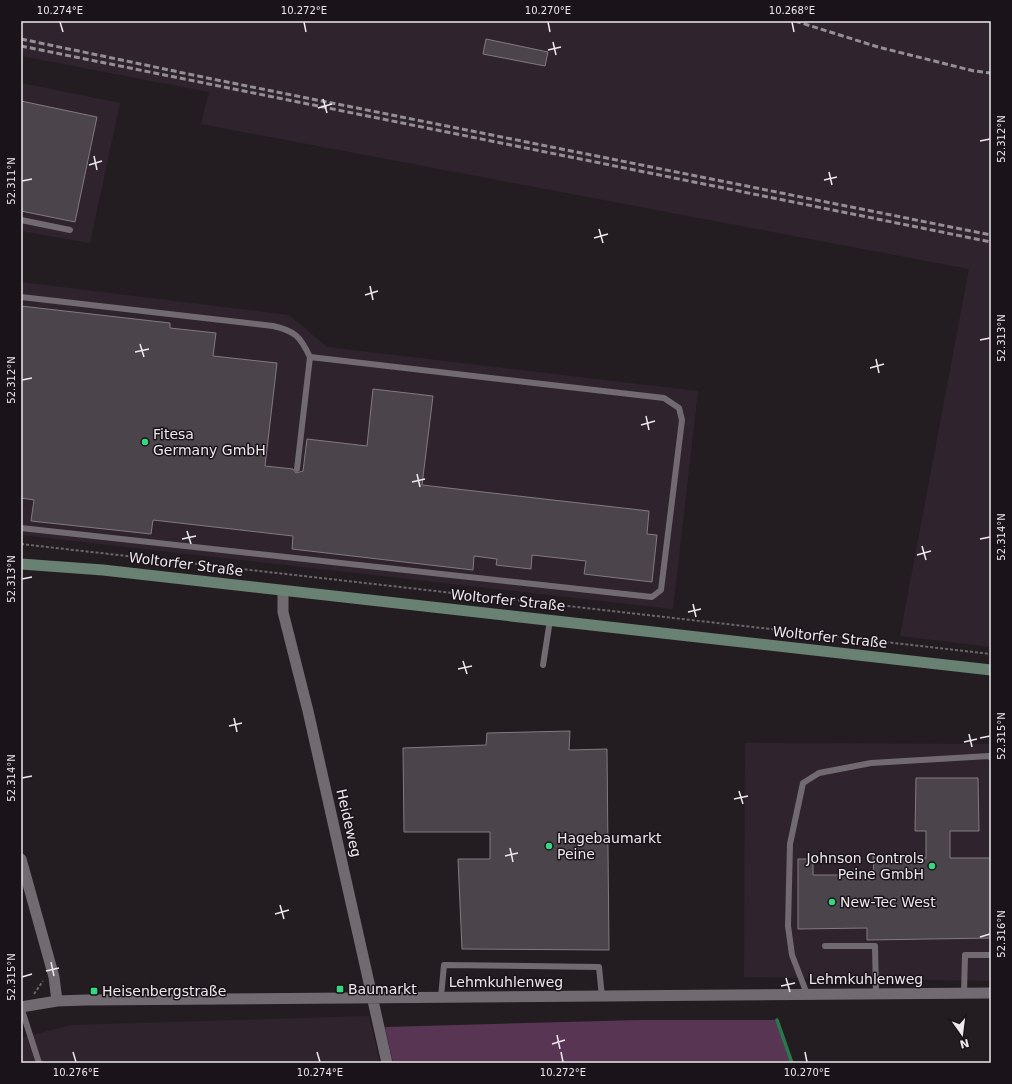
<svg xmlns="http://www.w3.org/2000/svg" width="1012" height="1084" font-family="'DejaVu Sans',sans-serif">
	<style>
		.built { fill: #2f242e }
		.green { fill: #573553 }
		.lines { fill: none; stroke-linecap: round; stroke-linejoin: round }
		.stream { stroke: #28794a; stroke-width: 3.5 }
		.building { fill: #4b444a; stroke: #827a80 }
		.path { stroke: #6b666a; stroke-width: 2; stroke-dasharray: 3 2; stroke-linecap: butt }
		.service { stroke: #726a71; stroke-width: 6 }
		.minor { stroke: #726a71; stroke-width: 11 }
		.secondary { stroke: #688173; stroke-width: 11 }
		.rail { stroke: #948f93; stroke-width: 3; stroke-dasharray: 6 3; stroke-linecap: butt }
		.ticks { fill: none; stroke: #ede9ec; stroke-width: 1.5 }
		.poi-dot { fill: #35d881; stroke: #1a1319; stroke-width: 1.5 }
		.labels { text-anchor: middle; stroke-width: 3; stroke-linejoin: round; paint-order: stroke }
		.poi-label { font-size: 14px; fill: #ede9ec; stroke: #1a1319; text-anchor: start }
		.street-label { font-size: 14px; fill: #ede9ec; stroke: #1a1319 }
		.neatline { fill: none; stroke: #ede9ec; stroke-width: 1.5 }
		.ticks-label { font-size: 10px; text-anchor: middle; fill: #ede9ec }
	</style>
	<rect width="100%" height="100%" fill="#231d22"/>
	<path class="built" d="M21,21H991V647L900,636L969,269L201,124L209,92L21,56Z
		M21,83L120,103L90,243L21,231Z
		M21,282L289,315L327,347L698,391L673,609L21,535Z
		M745,743L991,744V981L744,977Z
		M369,1016L380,1063H21V1038L71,1025Z"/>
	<path class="green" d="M639,1020H777L792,1063H393L385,1027Z"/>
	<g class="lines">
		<path class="stream" d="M777,1020L792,1063"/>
	</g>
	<path class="building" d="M486,39L548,52L545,66L483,54Z
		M21,101L97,117L75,222L21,211Z
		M21,306L170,323V328L216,333L213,356L277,363L265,466L293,469L296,473L303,471L307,439L367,446L373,389L433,396L422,485L649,511L647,534L657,535L652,582L584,574L586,561L532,555L531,569L496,565L497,559L474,556L473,570L292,549L293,536L153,520L151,534L31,521L34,500L21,498Z
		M570,731L569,750L607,749L609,950L462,949L458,859H490V832H404L403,748L486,745L487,733Z
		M916,778H978L979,831H950V858H991V938L867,940V928L798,929V859H813V875H874L873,856L926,858V831H915Z"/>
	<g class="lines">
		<path class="path" d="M21,544L991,654
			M34,994L43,981"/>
		<path class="service" d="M21,220L70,230
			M21,297L273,326C295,331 300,336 310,357L664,398L679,408L682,420L661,590L652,597L21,528
			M297,469L310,357
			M543,665L550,620
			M825,946H875L876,994
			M964,993L965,955H991
			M807,994L792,955L788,926L790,844L803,783L819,773L871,763L989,756L991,758
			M441,997L444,965L599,967L602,997
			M21,1007L39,1063"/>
		<path class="minor" d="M283,591V612L308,711L387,1063
			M21,859L54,977L57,1001
			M21,1007L57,1001L86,1000L991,993"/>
		<path class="secondary" d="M21,564L103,570L991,670"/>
		<path class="rail" d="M795,21L878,47L974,71L991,73
			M21,39L217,80L991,235
			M21,46L991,242"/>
	</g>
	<path class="ticks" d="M60,22L63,32M304,22L306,32M548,22L550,32M792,22L794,32M553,42L556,55M548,50L561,47M323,99L327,113M318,108L332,104M980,141L990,139M94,156L97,170M89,165L102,161M829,172L832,185M824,180L837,177M22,181L32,179M599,229L603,243M594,238L608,234M370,286L373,300M365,295L378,291M980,340L990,338M140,344L144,357M135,352L149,349M876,359L879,373M870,368L884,364M22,380L32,378M646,416L649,430M641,425L655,421M417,474L420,487M412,482L425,479M187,531L191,544M182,539L196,536M980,539L990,537M922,546L926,560M917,555L931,551M22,579L32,577M693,604L696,617M688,612L701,609M463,661L467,674M458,669L472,666M234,718L237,732M229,726L242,723M969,734L972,747M980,738L990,736M964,742L977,739M22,778L32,776M739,791L743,804M734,799L748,796M510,848L513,862M505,856L518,853M280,905L284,919M275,914L289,910M980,937L990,934M51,962L54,976M46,971L59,968M22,977L32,974M786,978L790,992M781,986L795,983M557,1035L560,1049M552,1044L565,1040M73,1052L76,1062M317,1052L320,1062M561,1052L563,1062M805,1052L807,1062"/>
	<g class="poi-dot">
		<circle cx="145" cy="442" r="4"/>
		<circle cx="549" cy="846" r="4"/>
		<circle cx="932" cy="866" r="4"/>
		<circle cx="832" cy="902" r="4"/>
		<rect x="336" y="985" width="8" height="8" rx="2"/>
		<rect x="90" y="987" width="8" height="8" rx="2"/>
	</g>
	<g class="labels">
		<g class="poi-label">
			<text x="153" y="439">Fitesa<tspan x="153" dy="16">Germany GmbH</tspan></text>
			<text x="557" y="843">Hagebaumarkt<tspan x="557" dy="16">Peine</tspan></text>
			<text x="924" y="863" text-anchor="end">Johnson Controls<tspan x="924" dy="16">Peine GmbH</tspan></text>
			<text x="840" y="907">New-Tec West</text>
			<text x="348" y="994">Baumarkt</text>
			<text x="102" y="996">Heisenbergstraße</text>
		</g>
		<g class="street-label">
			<text transform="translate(186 564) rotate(7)" y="5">Woltorfer Straße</text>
			<text transform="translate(508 600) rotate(6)" y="5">Woltorfer Straße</text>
			<text transform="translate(830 637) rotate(6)" y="5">Woltorfer Straße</text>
			<text transform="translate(349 823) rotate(77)" y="5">Heideweg</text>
			<text x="866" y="984">Lehmkuhlenweg</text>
			<text x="506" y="987">Lehmkuhlenweg</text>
		</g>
	</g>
	<rect width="1012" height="1084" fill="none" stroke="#1a1319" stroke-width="44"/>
	<g transform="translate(962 1034) rotate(166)" stroke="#1a1319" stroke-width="3" paint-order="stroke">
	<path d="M0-3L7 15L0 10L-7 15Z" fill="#ede9ec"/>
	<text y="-6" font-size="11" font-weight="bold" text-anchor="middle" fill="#ede9ec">N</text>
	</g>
	<rect x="22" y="22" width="968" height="1040" class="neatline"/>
	<g class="ticks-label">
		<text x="60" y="14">10.274°E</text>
		<text x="304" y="14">10.272°E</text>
		<text x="548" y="14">10.270°E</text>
		<text x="792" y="14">10.268°E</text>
		<text transform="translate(1001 139) rotate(-90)" y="4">52.312°N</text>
		<text transform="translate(11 181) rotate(-90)" y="4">52.311°N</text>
		<text transform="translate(1001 338) rotate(-90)" y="4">52.313°N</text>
		<text transform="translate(11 380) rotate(-90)" y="4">52.312°N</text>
		<text transform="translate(1001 537) rotate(-90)" y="4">52.314°N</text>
		<text transform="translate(11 579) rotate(-90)" y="4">52.313°N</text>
		<text transform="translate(1001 736) rotate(-90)" y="4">52.315°N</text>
		<text transform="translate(11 778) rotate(-90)" y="4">52.314°N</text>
		<text transform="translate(1001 934) rotate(-90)" y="4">52.316°N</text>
		<text transform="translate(11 977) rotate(-90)" y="4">52.315°N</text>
		<text x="76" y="1076">10.276°E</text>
		<text x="320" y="1076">10.274°E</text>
		<text x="563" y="1076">10.272°E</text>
		<text x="807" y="1076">10.270°E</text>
	</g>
</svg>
